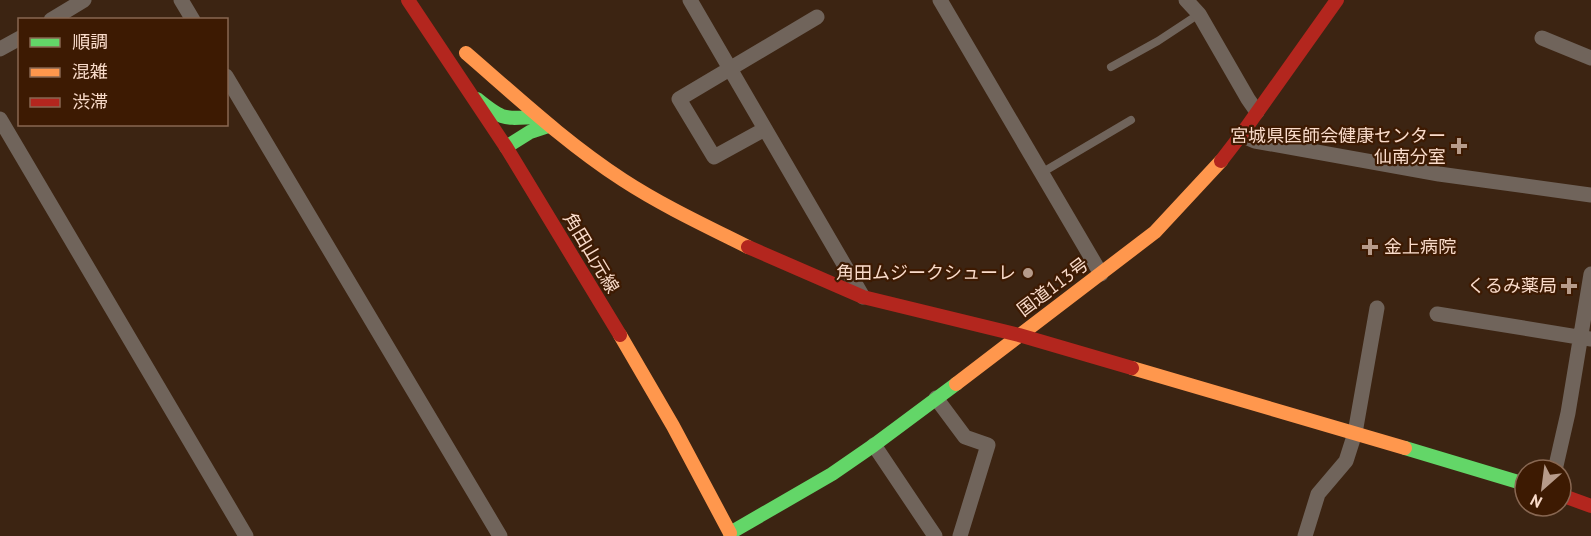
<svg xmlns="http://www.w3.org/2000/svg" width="1591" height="536" font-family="'PT Sans','Noto Sans JP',sans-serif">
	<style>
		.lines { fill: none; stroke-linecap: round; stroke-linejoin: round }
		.lane { stroke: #70645b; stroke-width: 8 }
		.street { stroke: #70645b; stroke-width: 15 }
		.fast { stroke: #63d668; stroke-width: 14 }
		.slow { stroke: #ff974d; stroke-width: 14 }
		.jam { stroke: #b3261e; stroke-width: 14 }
		.poi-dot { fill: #b79b8a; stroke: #3d1a02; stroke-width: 2 }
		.labels { text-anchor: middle; stroke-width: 4.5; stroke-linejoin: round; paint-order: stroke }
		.poi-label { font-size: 18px; fill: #f9dbca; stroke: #3d1a02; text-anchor: end }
		.street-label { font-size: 18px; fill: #f9dbca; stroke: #3d1a02 }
	</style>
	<rect width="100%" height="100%" fill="#3c2412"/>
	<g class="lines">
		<path class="lane" d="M1111,67L1158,41L1199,14
			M1043,172L1131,120"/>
		<path class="street" d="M181,0L193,20
			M690,0L863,297
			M940,0L1101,274
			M1186,0L1199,14L1248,99L1257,112
			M51,20L84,0
			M1542,38L1591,58
			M0,49L20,38
			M226,76L500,536
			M0,119L246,536
			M765,129L714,157L679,99L817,17
			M1241,135L1255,141L1439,174L1591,195
			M1437,314L1591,339
			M936,398L965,437L988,445L960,536
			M874,445L935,536
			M1555,470L1568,413L1591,274
			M1305,536L1318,494L1346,461L1355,433L1377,308"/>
		<path class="fast" d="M477,99C505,122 504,118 539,117
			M506,147L530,132L548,126
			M1405,448L1525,484
			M732,536L730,533L832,474L874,445L956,384"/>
		<path class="slow" d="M466,53C517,97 566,143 623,180C663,206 706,226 748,247
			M620,335L673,426L730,533
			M1132,368L1405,448
			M956,384L1155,232L1221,161"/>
		<path class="jam" d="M408,0L506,147L620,335
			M1221,161L1241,135L1337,0
			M748,247L863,297L1019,335L1132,368
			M1561,495L1591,506"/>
	</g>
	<g class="poi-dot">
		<path d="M1456 137h6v6h6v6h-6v6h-6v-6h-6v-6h6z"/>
		<path d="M1367 238h6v6h6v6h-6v6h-6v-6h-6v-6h6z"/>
		<circle cx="1028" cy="273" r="6"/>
		<path d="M1566 277h6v6h6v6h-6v6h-6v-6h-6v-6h6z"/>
	</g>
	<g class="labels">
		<g class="poi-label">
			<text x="1446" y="142">宮城県医師会健康センター<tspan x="1446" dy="21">仙南分室</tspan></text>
			<text x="1384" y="253" text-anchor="start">金上病院</text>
			<text x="1016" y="279">角田ムジークシューレ</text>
			<text x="1557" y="292">くるみ薬局</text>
		</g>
		<g class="street-label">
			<text transform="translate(591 253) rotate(59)" y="6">角田山元線</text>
			<text transform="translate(1053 287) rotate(-37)" y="6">国道113号</text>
		</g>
	</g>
	<rect x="18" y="18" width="210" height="108" fill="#3d1a02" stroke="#886752" stroke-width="1.5"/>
	<rect x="30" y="38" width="30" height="9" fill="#63d668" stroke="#886752" stroke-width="1.5"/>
	<text x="72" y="48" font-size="18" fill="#f9dbca">順調</text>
	<rect x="30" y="68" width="30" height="9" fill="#ff974d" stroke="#886752" stroke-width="1.5"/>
	<text x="72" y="78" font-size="18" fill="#f9dbca">混雑</text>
	<rect x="30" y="98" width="30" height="9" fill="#b3261e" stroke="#886752" stroke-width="1.5"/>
	<text x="72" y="108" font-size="18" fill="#f9dbca">渋滞</text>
	<g transform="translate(1543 488) rotate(208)"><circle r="28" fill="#3d1a02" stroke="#886752" stroke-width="1.5"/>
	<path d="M0-4.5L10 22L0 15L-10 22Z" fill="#b79b8a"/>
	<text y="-9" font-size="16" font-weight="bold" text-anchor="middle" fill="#f9dbca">N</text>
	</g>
</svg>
